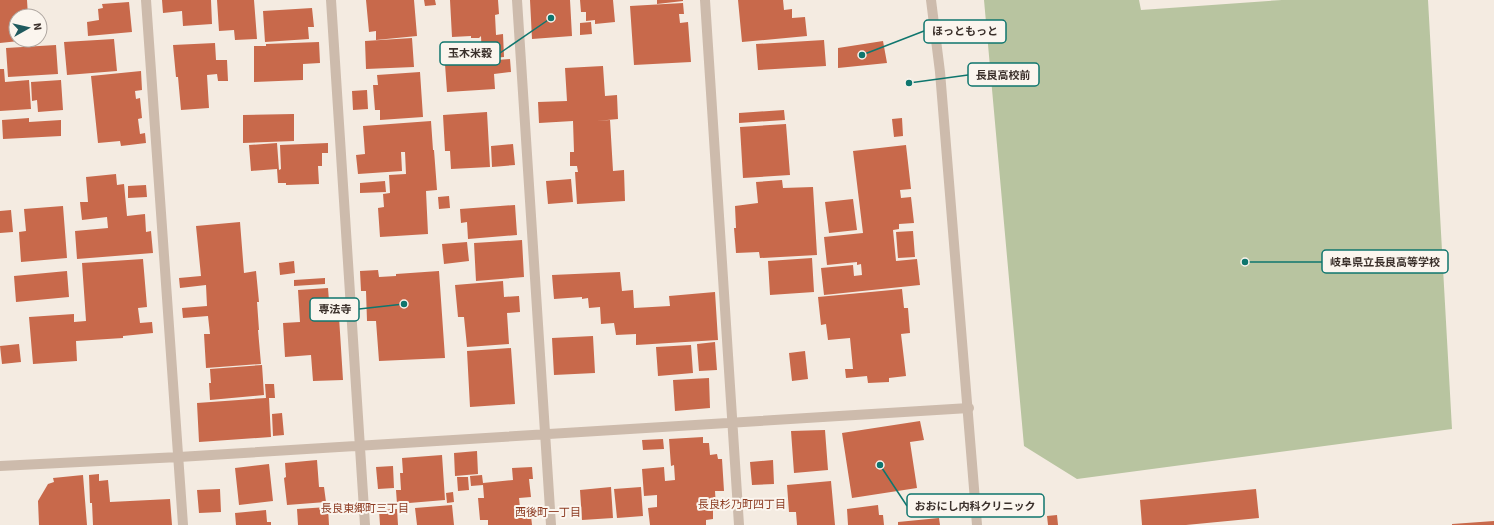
<svg xmlns="http://www.w3.org/2000/svg" width="1494" height="525" font-family="'Source Sans 3','Noto Sans JP',sans-serif">
	<style>
		.green { fill: #b8c4a0 }
		.building { fill: #c8694b }
		.lines { fill: none; stroke-linecap: round; stroke-linejoin: round }
		.minor { stroke: #cdbbac; stroke-width: 10 }
		.tertiary { stroke: #cdbbac; stroke-width: 10 }
		.labels { text-anchor: middle; stroke-width: 4; stroke-linejoin: round; paint-order: stroke }
		.neighbourhood-label { font-size: 11px; fill: #8c3b22; stroke: #fbf5ee }
		.leader { fill: none; stroke: #0f766e; stroke-width: 1.5 }
		.callout-dot { fill: #0f766e; stroke: #fbf5ee; stroke-width: 1.5 }
		.callout { fill: #fbf5ee; stroke: #0f766e; stroke-width: 1.5 }
		.callout-label { font-size: 11px; text-anchor: middle; font-weight: bold; fill: #3b302b }
	</style>
	<rect width="100%" height="100%" fill="#f4ebe1"/>
	<path class="green" d="M984,0H1139L1141,10L1282,0H1428L1452,429L1077,479L1024,446Z"/>
	<path class="building" d="M0,0H27L28,16H16V40H19V41L0,43Z
		M162,0H211L212,24L183,26L182,11L163,13Z
		M217,0H254L257,39L235,40L234,30L219,31Z
		M366,0H414L417,36L376,40V31L369,32Z
		M424,0H435L436,5L425,6Z
		M450,0H498L499,14L495,15L496,35L503,34L504,57L482,59L481,36L479,38H471V36L452,37Z
		M530,0H570L572,36L532,39Z
		M580,0H613L615,22L595,24V20L586,21V12H581Z
		M657,0H683V1L657,4Z
		M738,0H783L784,10L792,9V18L805,17L807,36L742,42Z
		M129,2L132,32L88,36L87,22L99,20L98,9L103,8L102,4Z
		M683,3L684,14H679L680,23L688,22L691,62L634,65L630,6Z
		M312,8L314,27H308L309,39L265,42L263,11Z
		M591,22L592,34L580,35V23Z
		M412,38L414,67L366,69L365,41Z
		M114,39L117,71L67,75L64,42Z
		M824,40L826,66L758,70L756,44Z
		M883,41L887,63L838,68V48Z
		M319,42L320,63L303,64V80L254,82V46H266V44Z
		M215,43L216,60H227L228,81H218L217,74L207,75L209,108L181,110L178,77H176L173,45Z
		M56,45L58,74L8,77L6,48Z
		M510,59L511,72L494,74L495,89L447,92L445,64Z
		M603,66L605,96L617,95L618,119L596,121L610,120L613,171L624,170L625,201L577,204L575,172H578L577,166H570V152H574L573,121L539,123L538,102L567,101L565,68Z
		M0,69H4L5,82L29,80L31,109L0,111Z
		M141,71L142,90L135,91L136,99L140,98L142,118L138,119L140,134L145,133L146,143L121,146L120,141L98,143L91,76Z
		M420,72L423,117L380,120V110H375L373,85H378L377,75Z
		M61,80L63,110L38,112L37,100L32,101L31,82Z
		M367,90L368,109L353,110L352,91Z
		M784,110L785,120L739,123V113Z
		M487,112L490,167L451,169L450,151H445L443,115Z
		M294,114V141L243,143V115Z
		M29,118V122L61,120V136L3,139L2,120Z
		M902,118L903,136L894,137L892,119Z
		M431,121L433,150H434L437,190L426,191L428,234L380,237L378,208L384,207L383,194L390,193L389,175L406,174L405,152H401L402,171L358,174L356,155L365,154L363,126Z
		M786,124L790,175L743,178L740,127Z
		M277,143L279,170L281,169L280,145L328,143V153H322V166H318L319,184L286,185V183H278L277,169L251,171L249,145Z
		M513,144L515,165L492,167L491,146Z
		M906,145L911,189L900,190L901,198L911,197L914,223L899,224V229L893,230L896,261L917,259L920,285L824,295L821,268L853,265L854,276L862,275L861,264L857,265V262L827,265L824,237L863,233L853,151Z
		M116,174L117,185L124,184L127,216L145,214L146,232L151,231L153,253L77,259L75,231L108,228L107,217L82,220L80,202H88L86,177Z
		M571,179L573,202L548,204L546,181Z
		M782,180L783,188L813,187L817,255L760,258L759,252L736,253L734,228H736L735,206L758,203L756,182Z
		M385,181L386,192L360,193V183Z
		M146,185L147,197L128,198V186Z
		M449,196L450,208L439,209L438,197Z
		M853,199L857,230L829,233L825,202Z
		M515,205L517,235L468,239L467,222L461,223L460,209Z
		M63,206L67,258L21,262L19,232L26,231L24,209Z
		M11,210L13,232L0,233V211Z
		M240,222L244,273L256,271L259,302H257L259,330H258L261,364L206,368L204,334H210L208,316L183,318L182,308L207,306L206,285L180,288L179,278L201,276L196,226Z
		M913,231L915,257L898,258L896,232Z
		M522,240L524,277L476,281L474,243Z
		M467,242L469,261L444,264L442,244Z
		M812,258L814,292L770,295L768,261Z
		M143,259L147,307L138,308L140,323L152,322L153,333L123,336V338L76,341L77,361L33,364L29,317L74,314V322L86,321L82,263Z
		M294,261L295,273L280,275L279,263Z
		M378,270L379,277L396,276V274L439,271L445,358L379,361L376,321H367L366,291H361L360,271Z
		M67,271L69,297L16,302L14,276Z
		M620,272L622,291L633,290L634,308L670,306L669,296L715,292L718,340L636,345V334L616,335L614,323L601,324L600,307L589,308L588,298L582,299V297L554,299L552,275Z
		M325,278V284L294,286V280Z
		M503,281L504,297L519,296L520,312L507,313L509,344L467,347L464,317H458L455,285Z
		M328,288L329,301H338L343,380L313,381L311,355L285,357L283,323L300,322L298,290Z
		M902,289L904,308H908L910,333L901,334L906,376L889,378V382L868,383L867,376L846,378L845,369H853L850,338L828,340L826,324L821,325L818,297Z
		M593,336L595,373L554,375L552,338Z
		M715,342L717,370L699,371L697,344Z
		M19,344L21,362L2,364L0,346Z
		M691,345L693,373L658,376L656,347Z
		M511,348L515,404L470,407L467,351Z
		M805,351L808,379L792,381L789,353Z
		M262,365L264,395L210,400L209,383H211L210,369Z
		M709,378L710,408L675,411L673,380Z
		M265,384H274L275,398H269L271,437L199,442L197,403L266,398Z
		M282,413L284,435L273,436L272,414Z
		M920,421L924,440L910,442L917,488L852,498L842,433Z
		M825,430L828,470L794,473L791,431Z
		M703,437V443H709L710,455L717,454L718,459H722L724,491H715L716,507H713V519L706,520V525H650L648,508L657,507V495L644,496L642,469L664,467L665,481L675,480L674,465L671,466L669,439Z
		M663,439L664,449L643,450L642,440Z
		M477,451L478,474L455,476L454,453Z
		M442,455L445,500L397,504L396,490H401L400,473H403L402,458Z
		M317,460L319,487H324L326,502L287,505L284,478L286,477L285,463Z
		M773,460L774,484L752,485L750,462Z
		M269,464L273,501L239,505L235,468Z
		M393,466L394,488L378,489L376,467Z
		M532,467L533,479H529L531,497L519,498L521,517L531,516L532,525H488V520H480L478,498H484L483,485L471,486L470,476L482,475L483,483L513,480L512,468Z
		M99,474V481L108,480L110,502L170,499L172,525H93L92,503H90L89,475Z
		M83,475L87,525H39L38,501L48,484L54,482L53,478Z
		M457,477H468L469,490L458,491Z
		M831,481L835,525H797L796,512H789L787,485Z
		M611,487L613,518L582,520L580,490Z
		M641,487L643,516L617,518L614,489Z
		M220,489L221,512L199,513L197,490Z
		M1256,489L1259,518L1186,525H1142L1140,500Z
		M453,492L454,502L447,503L446,493Z
		M452,505L454,525H417L415,508Z
		M878,505L879,515H883L884,525H848L847,509Z
		M328,507L329,525H298L297,509Z
		M397,509L398,525H380L379,510Z
		M266,510L267,522H271V525H236L235,513Z
		M1057,515L1058,525H1048L1047,516Z
		M939,518L940,525H898V522Z
		M1494,521V525H1452V524Z"/>
	<g class="lines">
		<path class="minor" d="M146,0L183,525
			M331,0L365,525
			M517,0L551,525
			M705,0L739,525
			M0,466L179,457L969,408"/>
		<path class="tertiary" d="M931,0L940,72L977,525"/>
	</g>
	<g class="labels">
		<g class="neighbourhood-label">
			<text x="742" y="508">長良杉乃町四丁目</text>
			<text x="365" y="512">長良東郷町三丁目</text>
			<text x="548" y="516">西後町一丁目</text>
		</g>
	</g>
	<path class="leader" d="M862 55L924 31M551 18L500 53M909 83L968 75M1245 262L1322 262M404 304L359 309M880 465L907 506"/>
	<g class="callout-dot">
		<circle cx="862" cy="55" r="4"/>
		<circle cx="551" cy="18" r="4"/>
		<circle cx="909" cy="83" r="4"/>
		<circle cx="1245" cy="262" r="4"/>
		<circle cx="404" cy="304" r="4"/>
		<circle cx="880" cy="465" r="4"/>
	</g>
	<g class="callout">
		<rect x="924" y="20" width="82" height="23" rx="4"/>
		<rect x="440" y="42" width="60" height="23" rx="4"/>
		<rect x="968" y="63" width="71" height="23" rx="4"/>
		<rect x="1322" y="250" width="126" height="23" rx="4"/>
		<rect x="310" y="298" width="49" height="23" rx="4"/>
		<rect x="907" y="494" width="137" height="23" rx="4"/>
	</g>
	<g class="callout-label">
		<text x="965" y="35">ほっともっと</text>
		<text x="470" y="57">玉木米穀</text>
		<text x="1003" y="79">長良高校前</text>
		<text x="1385" y="266">岐阜県立長良高等学校</text>
		<text x="335" y="313">専法寺</text>
		<text x="975" y="510">おおにし内科クリニック</text>
	</g>
	<g transform="translate(28 28) rotate(82)"><circle r="19" fill="#fbf5ee" stroke="#aea6a0"/>
	<path d="M0-3L7 15L0 10L-7 15Z" fill="#1f5a5e"/>
	<text y="-6" font-size="11" font-weight="bold" text-anchor="middle" fill="#3b302b">N</text>
	</g>
</svg>
